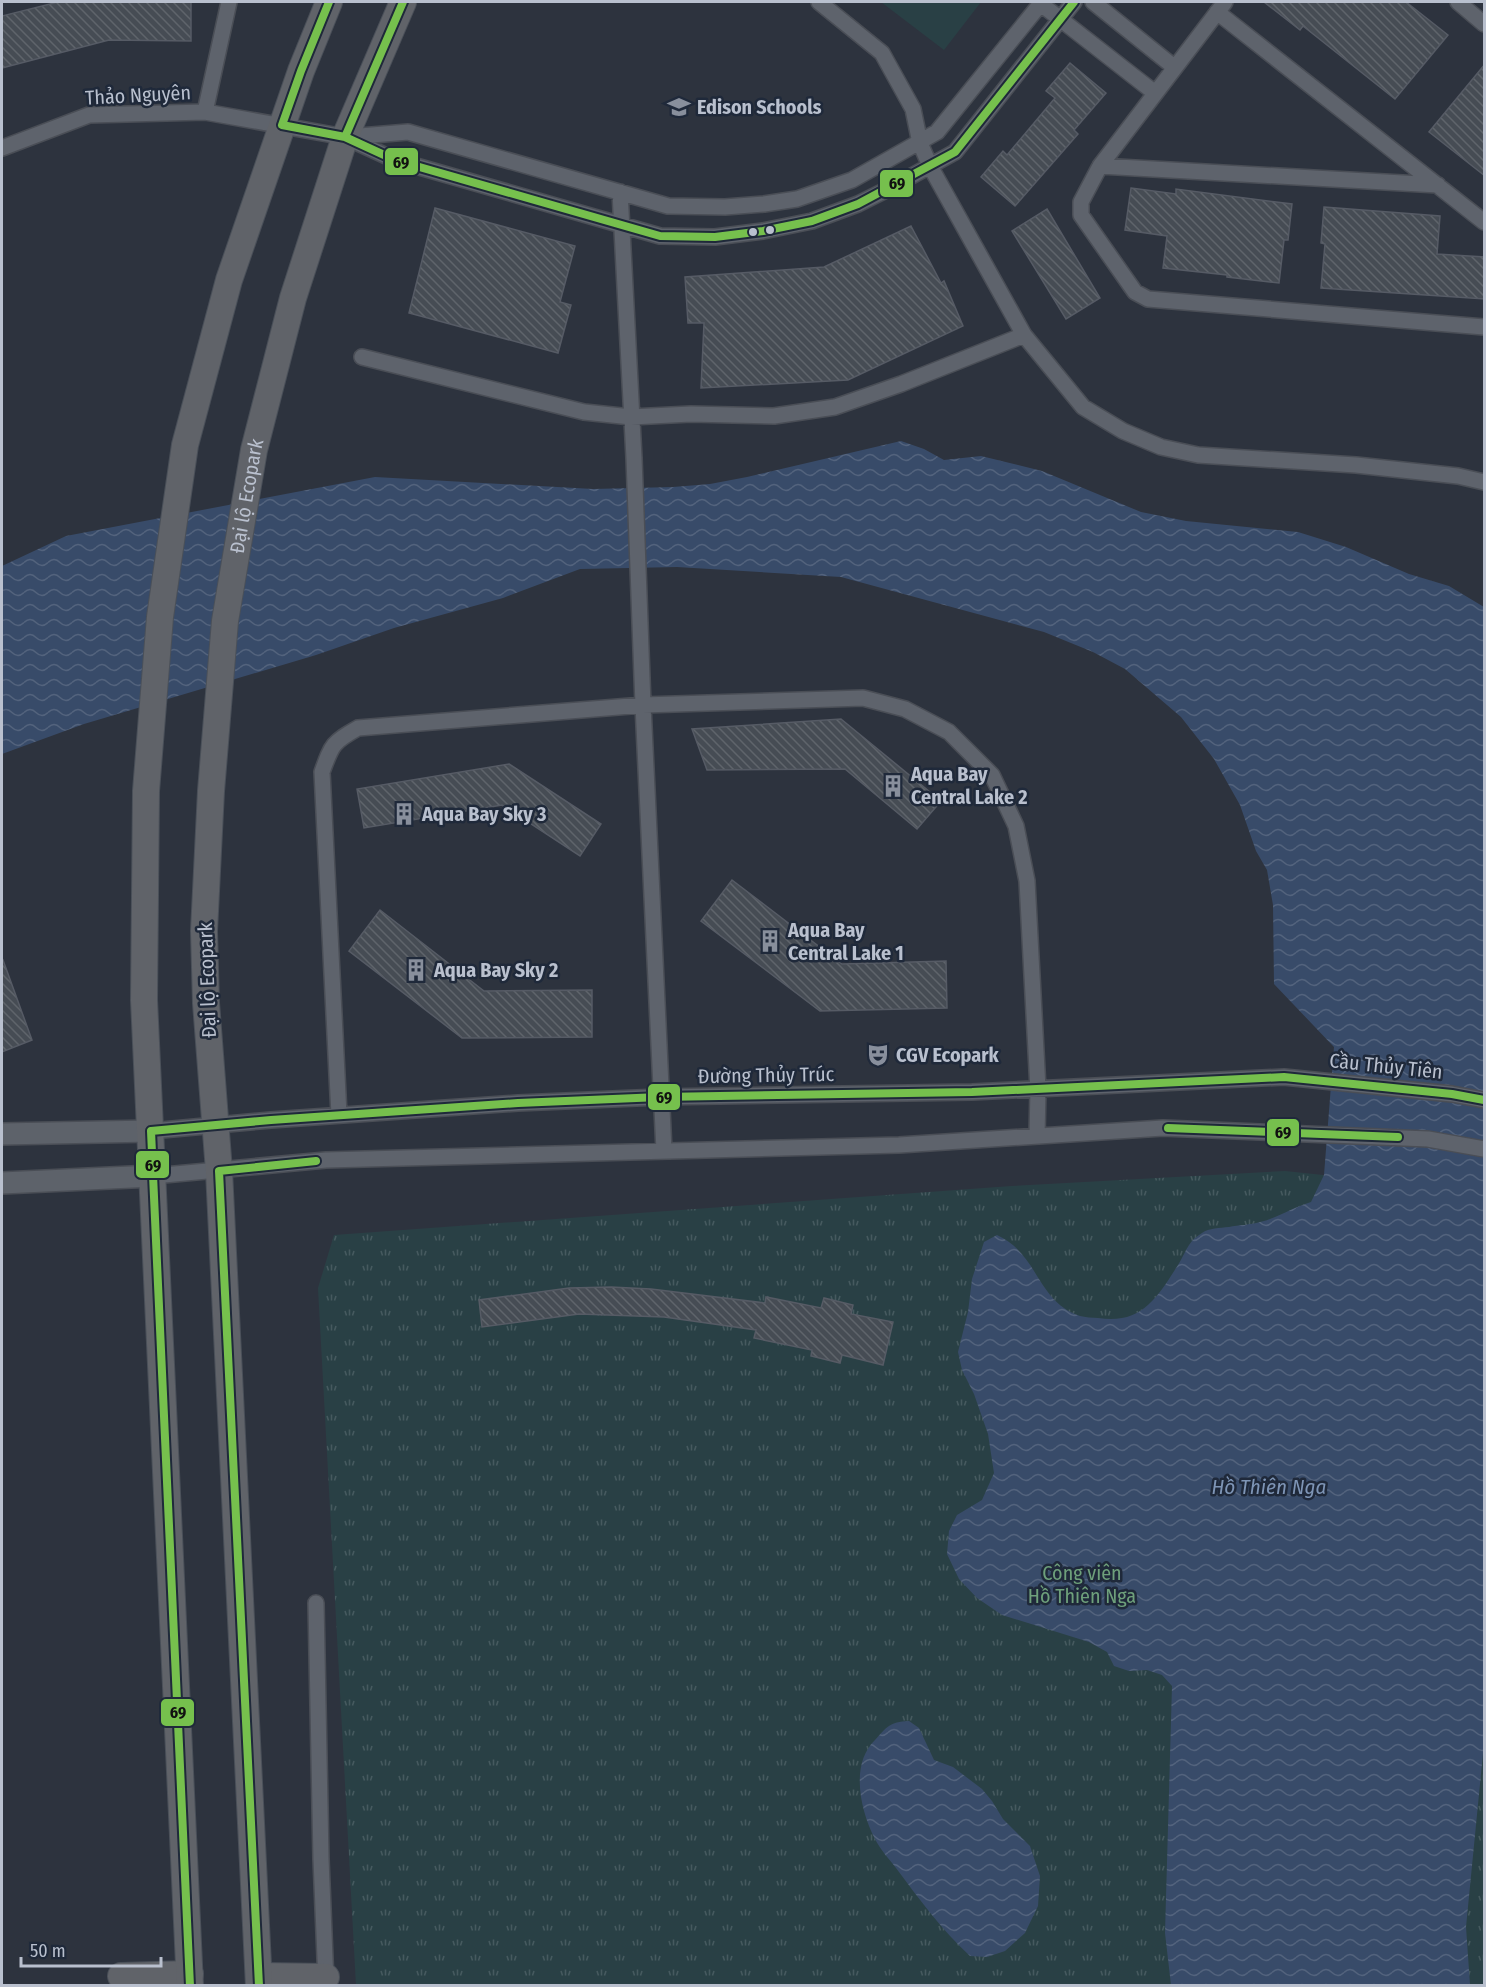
<svg xmlns="http://www.w3.org/2000/svg" width="1486" height="1987" font-family="'Fira Sans Condensed',sans-serif">
	<style>
		.grass { fill: url(#grass-tufts) }
		.pitch { fill: #294045 }
		.water { fill: url(#water-waves) }
		.building { fill: url(#building-back-hatch); stroke: #565b65; stroke-width: 1.5 }
		.lines { fill: none; stroke-linecap: round; stroke-linejoin: round }
		.minor-casing { stroke: #4a4e56; stroke-width: 18 }
		.secondary-casing { stroke: #4a4e56; stroke-width: 24 }
		.trunk-casing { stroke: #4a5059; stroke-width: 28 }
		.minor { stroke: #5e636c; stroke-width: 15 }
		.secondary { stroke: #5d626a; stroke-width: 21 }
		.trunk { stroke: #606369; stroke-width: 26 }
		.bus-1-casing { stroke: #1f293a; stroke-width: 12 }
		.bus-1 { stroke: #76c04d; stroke-width: 8 }
		.bus-dot { fill: #b9c0ce; stroke: #1f293a; stroke-width: 2 }
		.labels { text-anchor: middle; stroke-width: 5; stroke-linejoin: round; paint-order: stroke }
		.street-label { font-size: 20px; fill: #b9c0ce; stroke: #1f293a }
		.poi-label { font-size: 20px; font-weight: bold; fill: #b9c0ce; stroke: #1f293a; text-anchor: start }
		.park-label { font-size: 20px; fill: #6ea07b; stroke: #1f293a }
		.water-label { font-size: 21px; font-style: italic; fill: #7e95b6; stroke: #1f293a }
		.line-badge { stroke: #1f293a; stroke-width: 2 }
		.pale-badge-label { font-size: 16px; text-anchor: middle; font-weight: bold; fill: #111 }
	</style>
	<defs>
		<pattern id="grass-tufts" width="24" height="20" patternUnits="userSpaceOnUse" patternTransform="scale(1.5)"><rect width="24" height="20" fill="#294045"/><path d="M3 7l-1-3M5 7V3M7 7l1-3M15 17l-1-3M17 17v-4M19 17l1-3" fill="none" stroke="#465a5f"/></pattern>
		<pattern id="water-waves" width="16" height="10" patternUnits="userSpaceOnUse" patternTransform="scale(1.5)"><rect width="16" height="10" fill="#384b69"/><path d="M0 5q4-4 8 0t8 0" fill="none" stroke="#53637d"/></pattern>
		<pattern id="building-back-hatch" width="6" height="6" patternUnits="userSpaceOnUse" patternTransform="scale(1.5)"><rect width="6" height="6" fill="#464c54"/><path d="M-1 5l2 2M0 0l6 6M5-1l2 2" fill="none" stroke="#5f646b"/></pattern>
	</defs>
	<rect width="100%" height="100%" fill="#2d333e"/>
	<path class="grass" d="M1285,1171L1484,1192V1985H356L318,1288L334,1235L1012,1186Z"/>
	<path class="pitch" d="M881,2H981L944,50Z"/>
	<path class="water" d="M901,441L924,449L944,460L981,456L1042,471L1141,512L1186,521L1298,532L1346,547L1409,574L1449,586L1484,607V1743L1466,1927L1470,1985H1171L1165,1933L1172,1686L1162,1675L1147,1670L1129,1671L1114,1666L1107,1652L1089,1642L1002,1615L977,1598L959,1579L947,1554L949,1531L957,1515L982,1500L994,1473L988,1434L974,1394L962,1370L958,1352L968,1312L972,1279L984,1242L997,1235C1039,1254 1036,1301 1080,1316C1085,1317 1092,1318 1098,1318C1141,1325 1157,1298 1178,1265C1187,1251 1187,1242 1202,1233C1209,1228 1220,1228 1229,1227C1239,1225 1250,1225 1260,1222C1277,1218 1294,1207 1311,1202L1324,1175L1334,1047L1274,984L1273,905L1267,870L1256,851L1240,805L1214,759L1181,717L1125,669L1093,652L1044,632L841,577L677,567L580,569L503,598L394,628L316,655L84,724L2,754V566L66,536L375,477L593,489L673,487L710,484L747,477Z
		M909,1721L919,1728L934,1760L953,1767L982,1789L992,1801L1003,1819L1030,1846L1040,1876L1038,1906L1025,1933L1005,1951L987,1957L970,1956C942,1930 919,1899 896,1868C889,1859 880,1849 875,1839C860,1810 850,1764 875,1740C887,1727 889,1722 909,1721Z"/>
	<path class="building" d="M58,2H191V41L109,40L2,68V16Z
		M1264,2H1406L1448,35L1395,99L1303,26L1300,30Z
		M1070,63L1106,93L1074,130L1078,134L1015,206L981,177L1003,151L1007,155L1055,98L1046,91Z
		M1485,64V176L1429,132Z
		M1131,188L1176,194V189L1292,204L1288,240H1284L1279,283L1227,277V275L1163,268L1167,236L1125,230Z
		M1324,207L1440,216L1437,254L1485,257V299L1321,288L1325,244L1321,243Z
		M435,208L575,246L560,302L571,305L558,353L409,313Z
		M1047,209L1100,298L1066,319L1012,231Z
		M911,226L941,283L944,281L963,326L848,380L701,388L704,323H688L685,277L824,267Z
		M841,719L941,801L917,829L845,769L707,770L692,729Z
		M509,764L601,824L580,856L502,805L364,828L357,789Z
		M732,880L842,964L946,961L947,1008L820,1011L701,921Z
		M380,910L484,991L592,990V1037L462,1038L349,951Z
		M3,960L32,1040L2,1052V961Z
		M611,1287L651,1289L765,1303L766,1297L821,1308L824,1298L853,1305L851,1314L893,1322L883,1365L842,1355L840,1363L811,1356L812,1350L754,1338L756,1330L664,1317L579,1314L482,1327L479,1300L569,1288Z"/>
	<g class="lines">
		<g class="minor-casing">
			<path id="minor" d="M819,2L882,53L913,109L920,143L930,166L1024,335L1083,407L1123,431L1161,447L1198,455L1356,465L1458,476L1484,482
				M1093,2L1174,67
				M1225,2L1100,166L1081,202V215L1135,292L1148,299L1484,327
				M1458,2L1484,24
				M1041,4L1155,93
				M1217,12L1484,222
				M205,112L229,2
				M348,137L408,132L668,206L725,207L764,204L797,199L852,180L937,132L1042,2
				M2,148L89,115L205,112L345,137L395,160L660,236L715,237L763,231L812,221L858,204L890,188L955,152L1074,2
				M1100,166L1438,185
				M620,192L634,458L643,705L664,1151
				M362,357L584,412L631,417L691,414L774,416L835,407L901,384L1024,335
				M339,1115L322,772C332,744 333,742 358,728L643,705L863,698L905,709L949,732L992,775L1016,826L1027,881L1038,1089L1037,1136
				M151,1131L271,1120L518,1103L660,1097L972,1092L1284,1077L1452,1094L1484,1100
				M153,1176L326,1160L899,1145L1163,1128L1428,1139L1484,1149
				M316,1603L321,1859L326,1983"/>
		</g>
		<g class="secondary-casing">
			<path id="secondary" d="M2,1134L151,1131
				M2,1183L153,1176"/>
		</g>
		<g class="trunk-casing">
			<g id="trunk">
				<path d="M121,1976L190,1974"/>
				<path d="M259,1976L326,1977"/>
				<path d="M190,1986L144,1000L146,791L160,617L185,445L229,280L301,71L329,2"/>
				<path id="s1" d="M259,1986L219,1171L206,1003L204,931L211,791L225,621L254,450L293,298L345,137L403,2"/>
			</g>
		</g>
		<use href="#minor" class="minor"/>
		<use href="#secondary" class="secondary"/>
		<use href="#trunk" class="trunk"/>
		<g class="bus-1-casing">
			<path id="bus-1" d="M329,2L301,71L282,125L345,137L395,160L660,236L715,237L763,231L812,221L858,204L955,152L1074,2
				M345,137L403,2
				M1168,1128L1398,1137
				M190,1986L151,1131L271,1120L518,1103L660,1097L972,1092L1284,1077L1452,1094L1484,1100
				M259,1986L219,1171L316,1161"/>
		</g>
		<use href="#bus-1" class="bus-1"/>
	</g>
	<defs>
		<g id="school-bare" transform="scale(1.8)"><path d="M0-5L7-2L0 1L-7-2ZM-4 1L0 2.5L4 1V4Q0 6-4 4Z" fill="#888f9c" stroke="#1f293a" stroke-width="2.5" paint-order="stroke"/></g>
		<g id="building-bare" transform="scale(1.8)"><path d="M-4-6H4V6H1V3H-1V6H-4ZM-2.5-4.3h1.7v1.8h-1.7ZM.8-4.3h1.7v1.8H.8ZM-2.5-1h1.7V.8h-1.7ZM.8-1h1.7V.8H.8Z" fill="#888f9c" stroke="#1f293a" stroke-width="2.5" paint-order="stroke"/></g>
		<g id="theatre-bare" transform="scale(1.8)"><path d="M-5-5.5Q0-4 5-5.5V0Q5 5 0 6Q-5 5-5 0ZM-3.3-2.5H-1v1.5H-3.3ZM1-2.5H3.3v1.5H1ZM-2.8 1Q0 5.5 2.8 1Z" fill="#888f9c" stroke="#1f293a" stroke-width="2.5" paint-order="stroke"/></g>
	</defs>
	<g fill-rule="evenodd">
		<use href="#school-bare" x="679" y="107"/>
		<use href="#building-bare" x="893" y="786"/>
		<use href="#building-bare" x="404" y="814"/>
		<use href="#building-bare" x="770" y="941"/>
		<use href="#building-bare" x="416" y="970"/>
		<use href="#theatre-bare" x="878" y="1055"/>
	</g>
	<g class="bus-dot">
		<circle cx="770" cy="230" r="5"/>
		<circle cx="753" cy="232" r="5"/>
	</g>
	<g class="labels">
		<g class="street-label">
			<text transform="translate(138 95) rotate(-3)" y="7">Thảo Nguyên</text>
			<text dy="7" stroke="none"><textPath href="#s1" startOffset="1494">Đại lộ Ecopark</textPath></text>
			<text transform="translate(207 980) rotate(-92)" y="7">Đại lộ Ecopark</text>
			<text transform="translate(1386 1066) rotate(6)" y="7">Cầu Thủy Tiên</text>
			<text transform="translate(766 1075) rotate(-1)" y="7">Đường Thủy Trúc</text>
		</g>
		<g class="poi-label">
			<text x="697" y="114">Edison Schools</text>
			<text x="911" y="781">Aqua Bay<tspan x="911" dy="23">Central Lake 2</tspan></text>
			<text x="422" y="821">Aqua Bay Sky 3</text>
			<text x="788" y="937">Aqua Bay<tspan x="788" dy="23">Central Lake 1</tspan></text>
			<text x="434" y="977">Aqua Bay Sky 2</text>
			<text x="896" y="1062">CGV Ecopark</text>
		</g>
		<g class="park-label">
			<text x="1082" y="1580">Công viên<tspan x="1082" dy="23">Hồ Thiên Nga</tspan></text>
		</g>
		<g class="water-label">
			<text x="1269" y="1494">Hồ Thiên Nga</text>
		</g>
	</g>
	<g class="line-badge">
		<rect x="384" y="147" width="35" height="29" rx="6" fill="#76c04d"/>
		<rect x="879" y="169" width="35" height="29" rx="6" fill="#76c04d"/>
		<rect x="647" y="1083" width="34" height="28" rx="6" fill="#76c04d"/>
		<rect x="1266" y="1118" width="34" height="29" rx="6" fill="#76c04d"/>
		<rect x="135" y="1150" width="35" height="29" rx="6" fill="#76c04d"/>
		<rect x="160" y="1698" width="35" height="29" rx="6" fill="#76c04d"/>
	</g>
	<g class="pale-badge-label">
		<text x="401" y="168">69</text>
		<text x="897" y="189">69</text>
		<text x="664" y="1103">69</text>
		<text x="1283" y="1138">69</text>
		<text x="153" y="1171">69</text>
		<text x="178" y="1718">69</text>
	</g>
	<rect width="1486" height="1987" fill="none" stroke="#b9c0ce" stroke-width="6"/>
	<path d="M21 1957v9h140v-9" fill="none" stroke="#b9c0ce" stroke-width="3"/>
	<text x="30" y="1957" font-size="18" fill="#b9c0ce" stroke="#1f293a" stroke-width="4.5" paint-order="stroke">50 m</text>
</svg>
